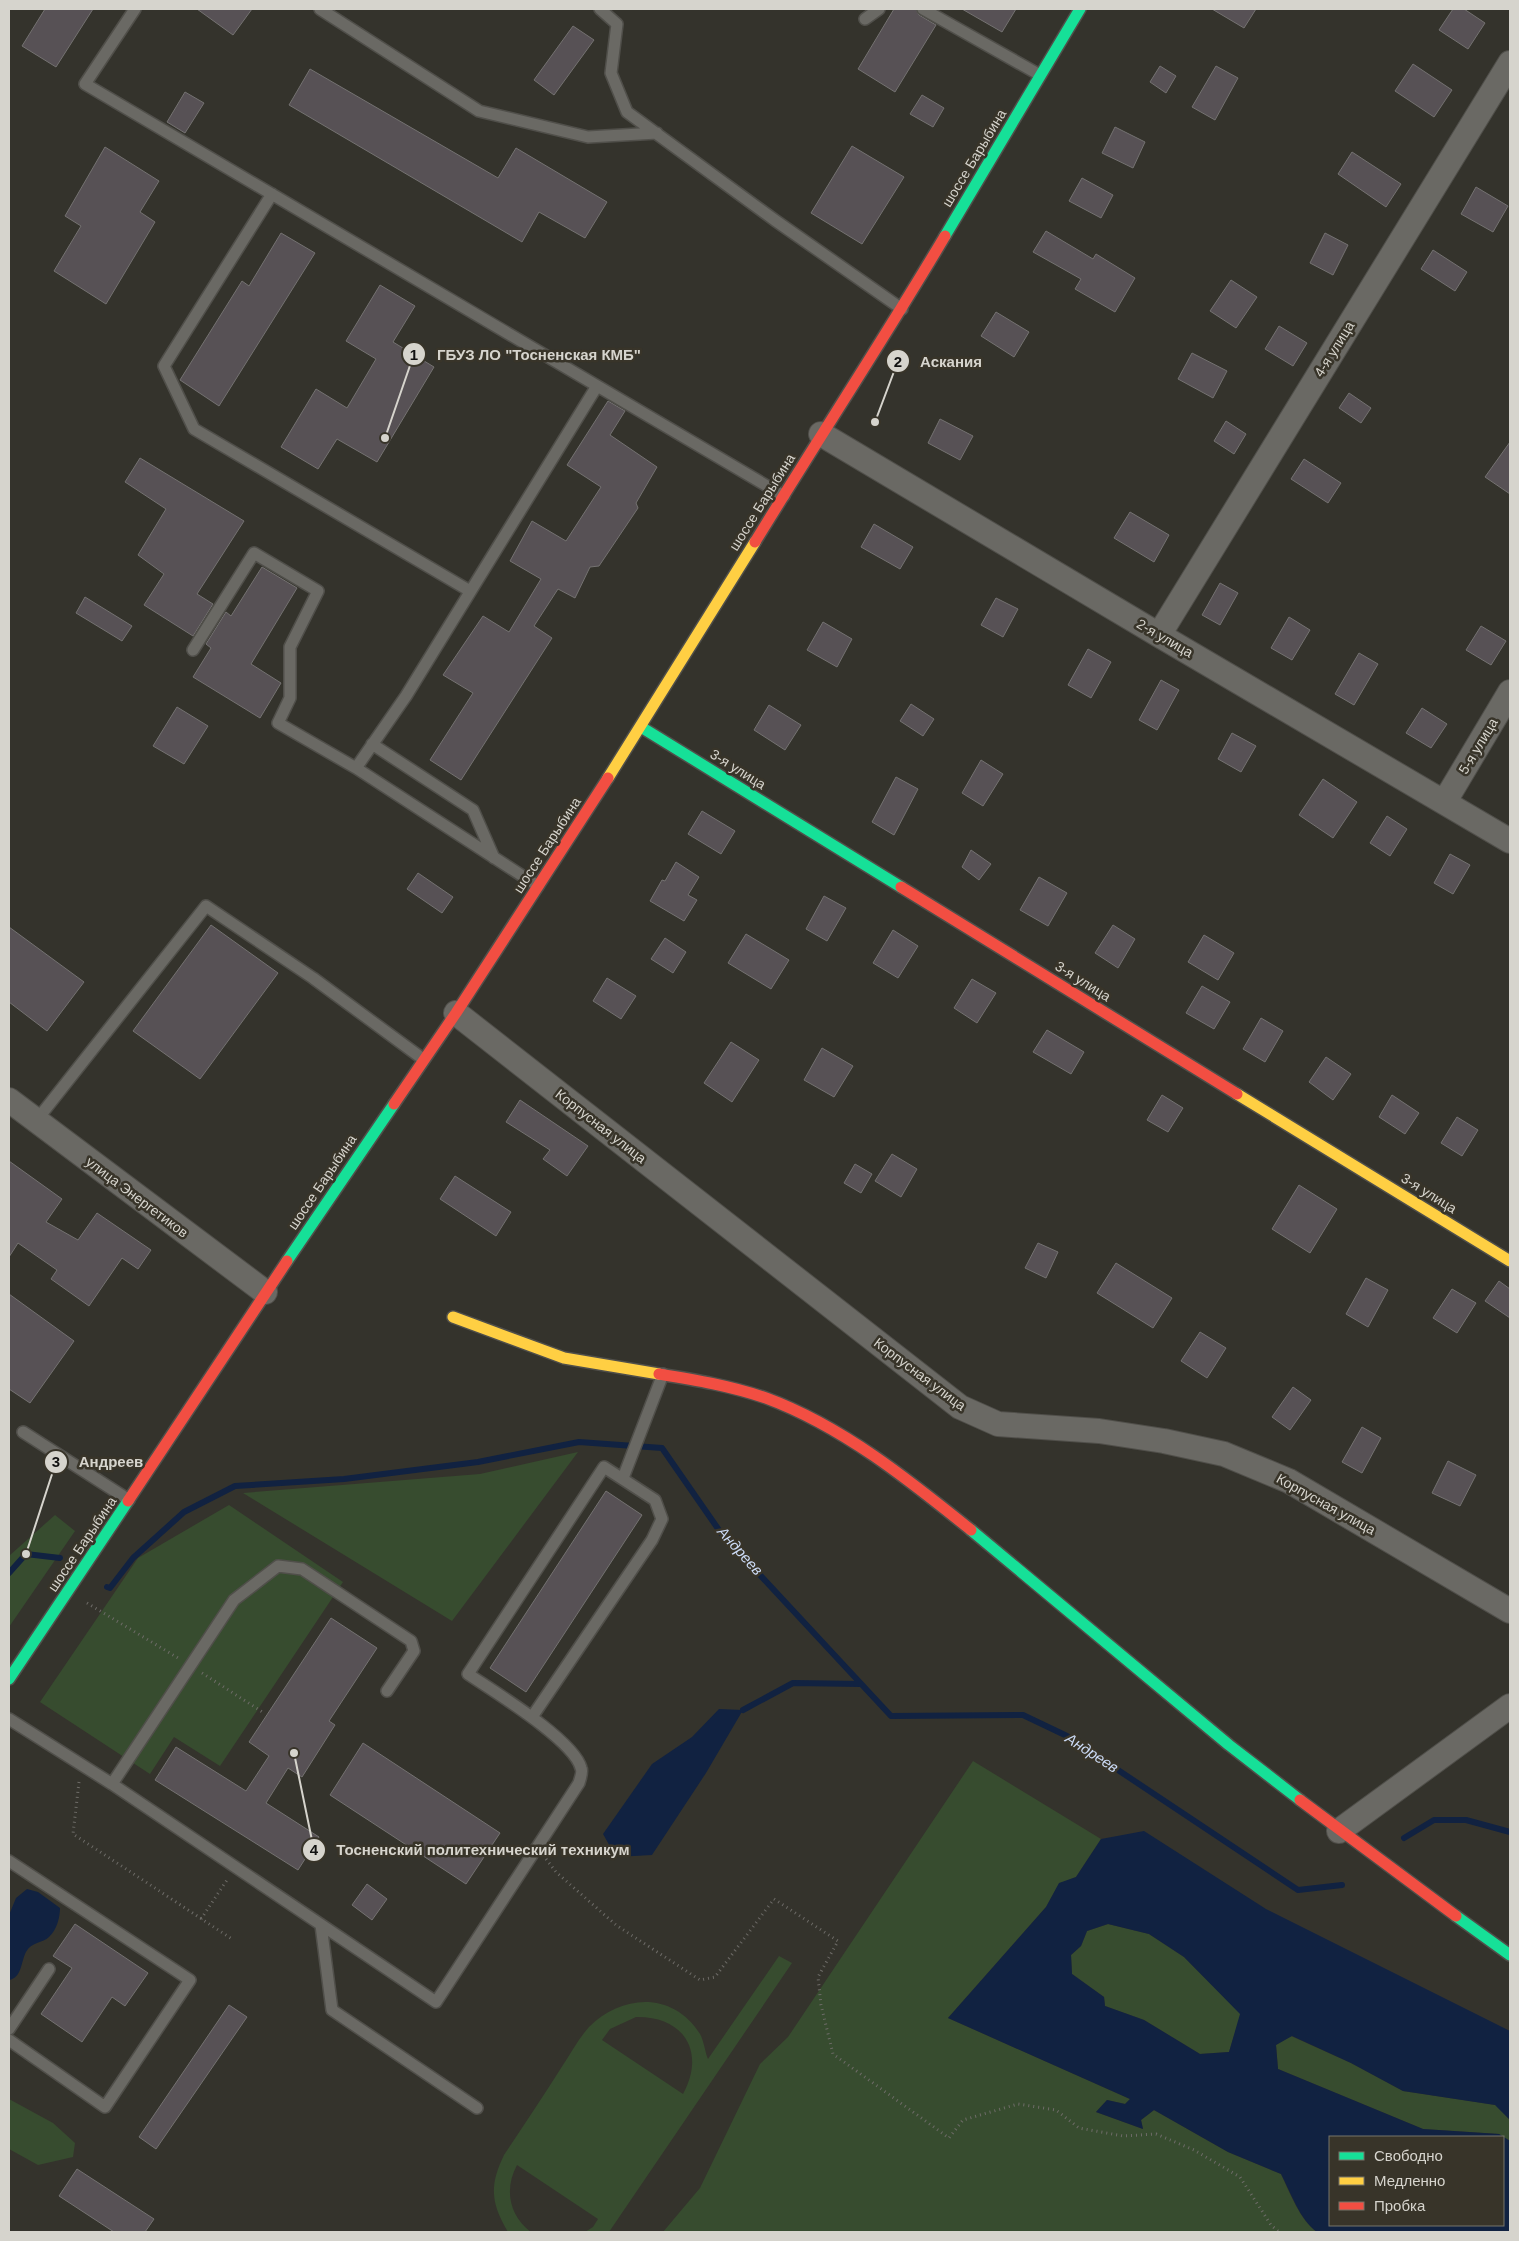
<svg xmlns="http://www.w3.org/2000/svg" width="1519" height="2241" font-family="Helvetica,sans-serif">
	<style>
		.green { fill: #374c2f; fill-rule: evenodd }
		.water { fill: #112241; fill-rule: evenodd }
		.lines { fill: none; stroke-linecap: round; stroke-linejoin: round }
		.stream { stroke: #112241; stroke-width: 6 }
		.building { fill: #575155; stroke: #747271 }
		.lane-casing { stroke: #504f4a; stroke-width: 14 }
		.street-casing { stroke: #504f4a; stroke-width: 26 }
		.fast-casing { stroke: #504f4a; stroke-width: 14 }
		.slow-casing { stroke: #504f4a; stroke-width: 14 }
		.jam-casing { stroke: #504f4a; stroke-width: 14 }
		.path { stroke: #6e6c68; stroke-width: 3; stroke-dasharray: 1 4; stroke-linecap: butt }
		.lane { stroke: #6a6964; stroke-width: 11 }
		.street { stroke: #6a6964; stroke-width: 24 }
		.fast { stroke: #16e098; stroke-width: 11 }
		.slow { stroke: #ffcf43; stroke-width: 11 }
		.jam { stroke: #f24e42; stroke-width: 11 }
		.labels { text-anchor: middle; stroke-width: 5; stroke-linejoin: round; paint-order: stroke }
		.street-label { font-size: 14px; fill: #d6d4cd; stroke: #383429 }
		.water-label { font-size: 15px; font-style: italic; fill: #ccdbf6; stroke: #383429 }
		.leader { fill: none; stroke: #d6d4cd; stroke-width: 2 }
		.callout-dot { fill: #d6d4cd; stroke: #383429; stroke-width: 2 }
		.mark-label { font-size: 15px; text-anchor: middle; font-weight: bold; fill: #111 }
		.callout-label { font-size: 15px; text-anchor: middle; font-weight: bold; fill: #d6d4cd; stroke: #383429; stroke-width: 5; stroke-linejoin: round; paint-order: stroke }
	</style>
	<rect width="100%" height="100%" fill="#34332c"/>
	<path class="green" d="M578,1452L452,1621L243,1493L480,1474Z
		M229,1505L343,1582L220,1766L174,1737L150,1774L40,1702L138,1558Z
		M55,1515L75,1531L9,1627V1556Z
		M973,1761L1101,1839L1076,1877L1059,1884L1046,1907L948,2018L1130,2099L1125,2104L1107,2100L1096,2112L1143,2129L1141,2120L1154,2110L1228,2152L1281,2174C1290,2193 1300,2220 1317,2232H663L700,2188L760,2064L788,2037Z
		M1108,1924L1149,1934L1184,1957L1241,2014L1229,2052L1200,2054L1144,2020L1105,2006L1104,1997L1072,1974L1071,1955L1081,1946L1087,1931Z
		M779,1956L792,1963L609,2232H585L593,2227L598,2219L517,2165C504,2189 509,2216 531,2232H508C491,2203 489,2186 504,2155C524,2125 544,2095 563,2065C571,2053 579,2038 589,2027C622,1994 673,1991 700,2034C704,2041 705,2052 708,2059ZM636,2017C684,2016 706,2052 683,2094L602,2040L610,2029Z
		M1291,2036L1351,2063L1403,2091L1496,2105L1510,2120V2141L1499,2134L1423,2129L1278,2069L1276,2045Z
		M9,2099L53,2123L75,2143L73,2157L38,2165L9,2149Z"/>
	<path class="water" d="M719,1709L743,1710L706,1773L652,1855L616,1857L603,1834L652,1764L692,1737Z
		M1144,1831L1266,1909L1510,2031V2120L1495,2105L1403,2091L1351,2063L1292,2036L1276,2045L1278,2069L1423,2129L1499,2134L1510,2141V2232H1317C1300,2220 1291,2193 1281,2174L1228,2152L1154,2110L1141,2120L1143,2129L1096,2112L1107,2100L1125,2104L1130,2099L948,2018L1046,1907L1059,1883L1076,1877L1101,1839ZM1108,1924L1149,1934L1184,1957L1240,2014L1229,2052L1200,2054L1144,2020L1105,2006L1104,1997L1072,1974L1071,1955L1081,1946L1087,1931ZM1330,2137H1503V2225H1330Z
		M27,1889L38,1892L60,1908C60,1917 57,1930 49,1937C43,1943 31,1942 26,1952C21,1961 22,1978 9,1980V1915L16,1898Z"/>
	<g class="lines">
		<path class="stream" d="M9,1573L26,1554L60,1558
			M107,1587L110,1588L133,1558L184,1512L235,1486L344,1479L478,1462L579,1442L662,1448L721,1533L891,1716L1023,1715L1067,1736L1298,1890L1342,1885
			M743,1710L793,1683L861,1684
			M1404,1838L1434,1820H1466L1510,1832"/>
	</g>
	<path class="building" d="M45,9H93L56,67L22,46Z
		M197,9H252L233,35Z
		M894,9H916L919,15L936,25L895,92L858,69Z
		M962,9H1016L1002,32Z
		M1212,9H1256L1244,28Z
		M1453,9H1464L1485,23L1468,49L1439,30Z
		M573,26L594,40L554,95L534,80Z
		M1413,64L1452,90L1434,117L1395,91Z
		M1160,66L1176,76L1166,93L1150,82Z
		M1216,66L1238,78L1215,120L1192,107Z
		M310,69L498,178L516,148L607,202L585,238L539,212L522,242L289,105Z
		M185,92L204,103L185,133L167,122Z
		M922,95L944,108L933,127L910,114Z
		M1115,127L1145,142L1133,168L1102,153Z
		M852,146L904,177L862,244L811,213Z
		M105,147L159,181L140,212L155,222L106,304L54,271L81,226L65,216Z
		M1352,152L1401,184L1386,207L1338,174Z
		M1082,178L1113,195L1101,218L1069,201Z
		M1476,187L1508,206L1493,232L1461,214Z
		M1046,231L1093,259L1096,254L1135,278L1115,312L1075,289L1081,279L1033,252Z
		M281,233L315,253L219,406L180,380L242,281L249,286Z
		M1325,233L1348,245L1333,275L1310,263Z
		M1433,250L1467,272L1455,291L1421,269Z
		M1231,280L1257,297L1236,328L1210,311Z
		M380,285L415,306L393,342L434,367L377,462L337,439L318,469L281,447L316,389L347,408L376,359L346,341Z
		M996,312L1029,332L1014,357L981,336Z
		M1279,326L1307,343L1293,366L1265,349Z
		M1192,353L1227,371L1213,398L1178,379Z
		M1349,393L1371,408L1361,423L1339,408Z
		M608,401L625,411L610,435L657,467L636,503L638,508L599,566L590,567L575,598L558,589L534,626L552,638L461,780L430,760L473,693L443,675L483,616L509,632L541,579L510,561L532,521L566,541L601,487L567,465Z
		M940,419L973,436L960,460L928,443Z
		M1226,421L1246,434L1234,454L1214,441Z
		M1510,442V494L1485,477Z
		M140,458L244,521L197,594L213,604L193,636L144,605L164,574L138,555L166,509L125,482Z
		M1304,459L1341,483L1328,503L1291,479Z
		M1130,512L1169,535L1154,562L1114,538Z
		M874,524L913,547L900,569L861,547Z
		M262,567L297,588L251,664L281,683L260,718L193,677L211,648L206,644L226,612L231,616Z
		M1220,583L1238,593L1220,625L1202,615Z
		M85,597L132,626L122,641L76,613Z
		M996,598L1018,609L1003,637L981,625Z
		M1289,617L1310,630L1292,660L1271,648Z
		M823,622L852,639L837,667L807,650Z
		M1481,626L1506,641L1491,665L1466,650Z
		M1088,649L1111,662L1091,698L1068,685Z
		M1359,653L1378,664L1354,705L1335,694Z
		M1161,680L1179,690L1157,730L1139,720Z
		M911,704L934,719L923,736L900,721Z
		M769,705L801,725L785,750L754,730Z
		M177,707L208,726L184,764L153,746Z
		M1422,708L1447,724L1431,748L1406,733Z
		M1232,733L1256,746L1241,772L1218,759Z
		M981,760L1003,774L983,806L962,793Z
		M896,777L918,789L894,835L872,822Z
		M1323,779L1357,802L1333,838L1299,815Z
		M702,811L735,831L721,854L688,834Z
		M1387,816L1407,829L1390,856L1370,843Z
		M971,850L991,864L979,880L962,867Z
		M1450,854L1470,865L1453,894L1434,883Z
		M676,862L699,877L688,895L697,900L684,921L650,901L662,880L665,881Z
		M418,873L453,897L442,913L407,889Z
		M1039,877L1067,893L1048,926L1020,910Z
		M824,896L846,908L827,941L806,929Z
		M211,925L278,973L200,1079L133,1031Z
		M1113,925L1135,939L1118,968L1095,953Z
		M9,927L84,982L47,1031L9,1002Z
		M893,930L918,946L898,978L873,963Z
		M746,934L789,960L771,989L728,963Z
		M1204,935L1234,953L1218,980L1188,962Z
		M665,938L686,952L673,973L651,959Z
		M607,978L636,996L621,1019L593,1001Z
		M972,979L996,993L977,1023L954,1008Z
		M1202,986L1230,1002L1214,1029L1186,1013Z
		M1261,1018L1283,1031L1265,1062L1243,1049Z
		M1047,1030L1084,1052L1071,1074L1033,1052Z
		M731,1042L759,1060L732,1102L704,1083Z
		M822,1048L853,1066L834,1097L804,1080Z
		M1326,1057L1351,1074L1333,1100L1309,1082Z
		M1162,1095L1183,1108L1168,1132L1147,1120Z
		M1392,1095L1419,1113L1405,1134L1379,1117Z
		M520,1100L588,1146L567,1176L543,1159L550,1150L506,1122Z
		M1457,1117L1478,1130L1462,1156L1441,1143Z
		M892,1154L917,1169L901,1197L875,1181Z
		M9,1161L62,1199L46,1222L78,1240L97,1213L151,1250L138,1269L122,1258L89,1306L51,1279L57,1270L18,1243L9,1257Z
		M855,1164L872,1174L861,1193L844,1183Z
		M455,1176L511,1212L496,1236L440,1199Z
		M1299,1185L1337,1209L1310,1253L1272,1229Z
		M1038,1243L1058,1252L1046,1278L1025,1268Z
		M1116,1263L1172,1298L1153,1328L1097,1293Z
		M1366,1278L1388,1290L1368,1327L1346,1314Z
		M1499,1281L1510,1289V1318L1485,1301Z
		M1452,1289L1476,1303L1457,1333L1433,1318Z
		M9,1294L74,1341L30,1403L9,1389Z
		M1200,1332L1226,1348L1207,1378L1181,1361Z
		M1293,1387L1311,1400L1290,1430L1272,1417Z
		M1362,1427L1381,1438L1362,1473L1342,1462Z
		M1448,1461L1476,1475L1460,1506L1432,1493Z
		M606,1491L642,1515L526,1692L490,1668Z
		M331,1618L377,1648L329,1721L335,1725L302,1777L288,1768L266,1803L319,1837L298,1870L155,1780L176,1747L246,1791L269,1756L249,1742Z
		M363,1743L500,1833L466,1884L330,1795Z
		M367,1884L387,1899L372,1920L352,1905Z
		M75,1924L148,1973L125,2006L112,1997L82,2042L41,2014L72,1968L53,1956Z
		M229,2005L247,2017L156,2149L139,2137Z
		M77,2169L154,2219L145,2232H114L59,2196Z"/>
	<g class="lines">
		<g class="lane-casing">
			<path id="lane" d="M135,9L85,84L784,496
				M320,9L479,111L588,137L657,133
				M600,9L617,24L611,73L627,112L776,221L902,309
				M923,9L1040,75
				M865,19L879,9
				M272,194L164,366L194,429L470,591
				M193,650L254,553L318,591L290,647V698L278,723L356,768
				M372,744L473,810L494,858
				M538,886L356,768L406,696L597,386
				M36,1121L206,906L313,978L423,1059
				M23,1432L129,1500
				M623,1478L663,1374
				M9,1719L112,1784L436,2002L579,1783C580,1779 583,1772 581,1768C574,1740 493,1691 468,1674L604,1467L655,1500L662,1519L652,1540L532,1717
				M112,1784L234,1600L278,1566L302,1569L411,1641L414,1651L387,1691
				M9,1861L190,1980L105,2107L9,2040
				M321,1925L332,2010L477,2108
				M9,2029L49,1969"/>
		</g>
		<g class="street-casing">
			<path id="street" d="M821,434L1159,635L1510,841
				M1159,635L1510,63
				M1445,801L1510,692
				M456,1013L960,1407L998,1424L1099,1431L1164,1441L1224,1454L1289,1481L1510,1611
				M9,1100L265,1292
				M1339,1831L1510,1706"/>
		</g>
		<g class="fast-casing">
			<path id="fast" d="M945,236L1080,9
				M641,727L901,887
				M287,1261L394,1104
				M971,1530L1229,1745L1300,1800
				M9,1679L128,1501
				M1456,1916L1510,1955"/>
		</g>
		<g class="slow-casing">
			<path id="slow" d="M608,778L755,542
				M1237,1094L1510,1261
				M453,1317L564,1358L659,1374"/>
		</g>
		<g class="jam-casing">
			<path id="jam" d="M755,542C818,439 884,339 945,236
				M901,887L1237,1094
				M394,1104L456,1013L608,778
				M659,1374C696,1380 731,1386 766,1398C842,1426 909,1480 971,1530
				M128,1501L287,1261
				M1300,1800L1456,1916"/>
		</g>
		<path class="path" d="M87,1603L178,1658
			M202,1673L264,1713
			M79,1782L73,1834L232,1939
			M546,1859L556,1872L616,1925L700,1980L715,1977L774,1899L838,1941L818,1977L821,2005L833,2054L949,2138L963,2120L1018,2104L1056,2110L1079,2128L1123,2136L1156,2134L1194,2150L1240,2177L1271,2225L1279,2232
			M201,1919L227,1880"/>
		<use href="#lane" class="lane"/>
		<use href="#street" class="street"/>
		<use href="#fast" class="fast"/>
		<use href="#slow" class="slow"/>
		<use href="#jam" class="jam"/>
	</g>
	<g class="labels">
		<g class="street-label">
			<text transform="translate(974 158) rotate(-59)" y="5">шоссе Барыбина</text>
			<text transform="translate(1334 349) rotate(-58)" y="5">4-я улица</text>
			<text transform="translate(762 502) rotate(-58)" y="5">шоссе Барыбина</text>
			<text transform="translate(1165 638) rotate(30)" y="5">2-я улица</text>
			<text transform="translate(1478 746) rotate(-59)" y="5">5-я улица</text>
			<text transform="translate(738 769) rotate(32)" y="5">3-я улица</text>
			<text transform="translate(547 845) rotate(-57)" y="5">шоссе Барыбина</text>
			<text transform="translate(1083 981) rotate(32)" y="5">3-я улица</text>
			<text transform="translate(601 1126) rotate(38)" y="5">Корпусная улица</text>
			<text transform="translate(322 1182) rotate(-56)" y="5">шоссе Барыбина</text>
			<text transform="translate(1429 1193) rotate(32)" y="5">3-я улица</text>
			<text transform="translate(137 1197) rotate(37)" y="5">улица Энергетиков</text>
			<text transform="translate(920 1374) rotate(37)" y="5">Корпусная улица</text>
			<text transform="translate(1326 1504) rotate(29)" y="5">Корпусная улица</text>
			<text transform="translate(82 1544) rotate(-56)" y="5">шоссе Барыбина</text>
		</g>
		<g class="water-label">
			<text transform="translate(740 1551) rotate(48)" y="5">Андреев</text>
			<text transform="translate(1092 1753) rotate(33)" y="5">Андреев</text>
		</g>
	</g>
	<path class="leader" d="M385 438L414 354M875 422L898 361M26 1554L56 1462M294 1753L314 1850"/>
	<g class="callout-dot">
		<circle cx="385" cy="438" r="5"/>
		<circle cx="875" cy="422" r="5"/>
		<circle cx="26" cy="1554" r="5"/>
		<circle cx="294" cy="1753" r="5"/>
		<circle cx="414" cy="354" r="12"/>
		<circle cx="898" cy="361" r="12"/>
		<circle cx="56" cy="1462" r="12"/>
		<circle cx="314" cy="1850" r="12"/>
	</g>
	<g class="mark-label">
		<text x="414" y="360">1</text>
		<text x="898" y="367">2</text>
		<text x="56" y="1467">3</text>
		<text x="314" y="1855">4</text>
	</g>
	<g class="callout-label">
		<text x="539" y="360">ГБУЗ ЛО "Тосненская КМБ"</text>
		<text x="951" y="367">Аскания</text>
		<text x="111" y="1467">Андреев</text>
		<text x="483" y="1855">Тосненский политехнический техникум</text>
	</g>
	<rect width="1519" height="2241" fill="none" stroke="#d6d4cd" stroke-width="20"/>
	<rect x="1329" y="2136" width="175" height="90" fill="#383429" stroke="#77746b"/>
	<rect x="1339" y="2152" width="25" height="8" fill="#16e098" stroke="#77746b"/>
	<text x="1374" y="2161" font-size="15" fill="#d6d4cd">Свободно</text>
	<rect x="1339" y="2177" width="25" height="8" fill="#ffcf43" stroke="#77746b"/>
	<text x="1374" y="2186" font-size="15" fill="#d6d4cd">Медленно</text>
	<rect x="1339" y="2202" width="25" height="8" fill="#f24e42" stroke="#77746b"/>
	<text x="1374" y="2211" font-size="15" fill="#d6d4cd">Пробка</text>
</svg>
